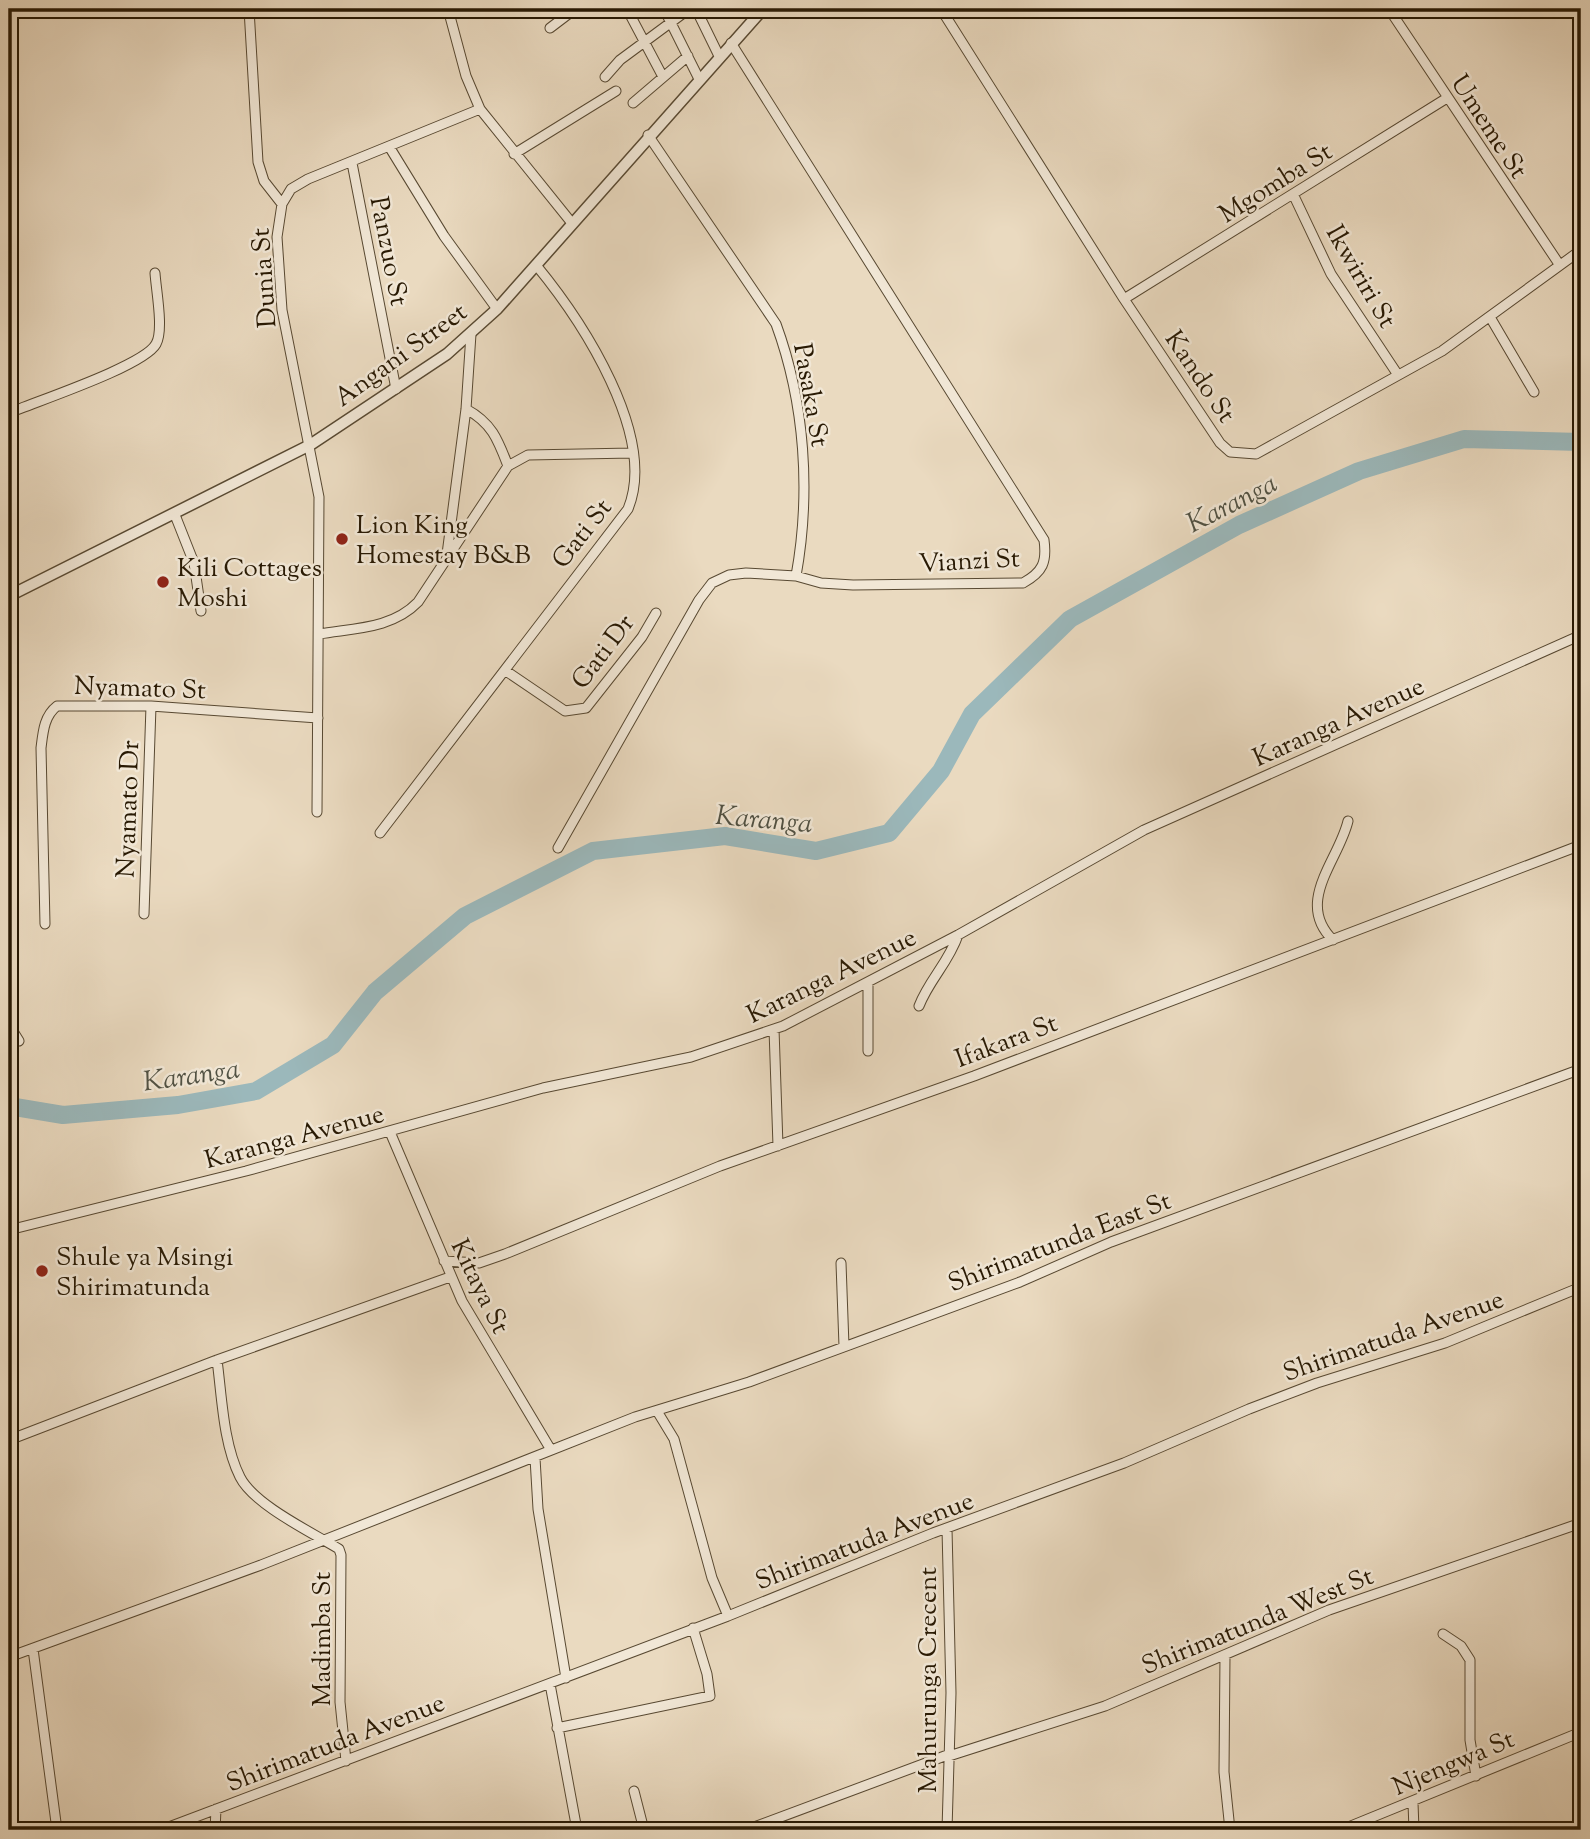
<svg xmlns="http://www.w3.org/2000/svg" width="1590" height="1839" font-family="'Sorts Mill Goudy',serif">
	<style>
		.lines { fill: none; stroke-linecap: round; stroke-linejoin: round }
		.river { stroke: #9bb8bb; stroke-width: 18 }
		.minor-casing { stroke: #584932; stroke-width: 11 }
		.tertiary-casing { stroke: #584932; stroke-width: 13 }
		.minor { stroke: #f1e7d6; stroke-width: 9 }
		.tertiary { stroke: #f1e7d6; stroke-width: 10 }
		.poi-dot { fill: #8f2418; stroke: #f1e7d6; stroke-width: 2.5 }
		.labels { text-anchor: middle; stroke-width: 5; stroke-linejoin: round; paint-order: stroke }
		.street-label { font-size: 26px; fill: #281903; stroke: #f1e7d6 }
		.poi-label { font-size: 26px; fill: #281903; stroke: #f1e7d6; text-anchor: start }
		.water-label { font-size: 28px; font-style: italic; fill: #505143; stroke: #f1e7d6 }
	</style>
	<rect width="100%" height="100%" fill="#eadac0"/>
	<filter id="stains"><feTurbulence type="fractalNoise" baseFrequency=".00286" numOctaves="4"/><feColorMatrix values="0 0 0 0 .2 0 0 0 0 .09 0 0 0 0 .02 0 0 0 .5 -.17"/></filter>
	<radialGradient id="worn" r=".72"><stop offset=".6" stop-color="#630" stop-opacity="0"/><stop offset="1" stop-color="#630" stop-opacity=".3"/></radialGradient>
	<g class="lines">
		<path class="river" d="M9,1106L63,1115L178,1105L256,1091L333,1045L375,992L465,916L593,851L725,836L816,851L889,833L941,771L972,714L1070,619L1239,525L1359,471L1464,439L1581,442"/>
		<g class="minor-casing">
			<path id="minor" d="M249,9L258,162L264,181L282,204
				M448,9L466,76L480,109L571,222
				M627,9L663,77
				M664,9L699,79
				M696,9L719,56
				M941,9L1124,299L1220,443L1230,452L1256,454L1442,351L1581,250
				M1389,9L1559,264
				M550,28L575,9
				M605,77L620,60L689,9
				M633,103L688,56
				M648,135L776,324C805,403 811,493 796,576
				M390,148L444,236L497,309
				M514,154L616,91
				M352,163L396,389
				M1294,196L1331,274L1398,375
				M1124,299L1447,98
				M1490,317L1534,392
				M466,409C492,423 498,440 508,466
				M9,413C37,401 144,366 156,344C164,330 156,290 155,273
				M175,515L194,563L201,611
				M447,554L466,409L471,334
				M319,634C354,628 392,629 418,602L508,466L528,455L632,453
				M506,671L565,711L586,708L642,637L656,613
				M317,812L319,497L282,310L277,237L282,204L291,189L308,179L480,109
				M380,833L628,509C658,436 582,321 536,265
				M558,848L699,600L712,583L729,575L746,573L796,576L821,583L853,585L1023,583C1043,572 1047,562 1044,540L731,43
				M144,914L151,706
				M45,924L41,748C43,732 44,716 57,706H151L318,718
				M1333,940C1294,902 1339,860 1348,821
				M868,982V1051
				M919,1006C929,980 949,962 958,935
				M9,1025L19,1041
				M774,1029L778,1146
				M390,1132L462,1301L551,1450
				M9,1230L246,1171L543,1088L691,1057L783,1026L958,935L1144,830L1581,635
				M444,1261L479,1263L505,1254L720,1166L974,1076L1581,845
				M841,1263L844,1346
				M217,1360C222,1397 223,1443 240,1477C254,1505 313,1533 339,1549L341,1555L340,1702L346,1761
				M657,1411L674,1439L712,1578L728,1616
				M9,1440L217,1360L450,1277
				M535,1458L538,1509L566,1678
				M947,1529L951,1693L947,1830
				M1443,1634L1461,1646L1470,1660V1740L1476,1776
				M33,1649L57,1830
				M1225,1655L1224,1772L1230,1830
				M9,1657L261,1565L635,1417L749,1382L1020,1282L1111,1242L1581,1069
				M550,1684L577,1830
				M557,1728L710,1696L707,1674L693,1628
				M949,1756L1105,1706L1329,1610L1581,1523
				M634,1791L644,1830
				M1413,1803L1414,1830
				M161,1830L728,1616L933,1533L1124,1463L1249,1409L1317,1383L1445,1343L1581,1287
				M215,1830L216,1809
				M746,1830L950,1754
				M1341,1830L1581,1732"/>
		</g>
		<g class="tertiary-casing">
			<path id="tertiary" d="M9,596L310,445L447,354L497,309L763,9"/>
		</g>
		<use href="#minor" class="minor"/>
		<use href="#tertiary" class="tertiary"/>
	</g>
	<g class="poi-dot">
		<circle cx="342" cy="539" r="7"/>
		<circle cx="163" cy="582" r="7"/>
		<circle cx="42" cy="1271" r="7"/>
	</g>
	<g class="labels">
		<g class="street-label">
			<text transform="translate(1490 126) rotate(57)" y="9">Umeme St</text>
			<text transform="translate(1275 182) rotate(-32)" y="9">Mgomba St</text>
			<text transform="translate(390 251) rotate(79)" y="9">Panzuo St</text>
			<text transform="translate(1362 276) rotate(60)" y="9">Ikwiriri St</text>
			<text transform="translate(263 278) rotate(-94)" y="9">Dunia St</text>
			<text transform="translate(400 354) rotate(-36)" y="9">Angani Street</text>
			<text transform="translate(1201 376) rotate(56)" y="9">Kando St</text>
			<text transform="translate(812 395) rotate(80)" y="9">Pasaka St</text>
			<text transform="translate(581 533) rotate(-52)" y="9">Gati St</text>
			<text transform="translate(969 560) rotate(-3)" y="9">Vianzi St</text>
			<text transform="translate(602 651) rotate(-53)" y="9">Gati Dr</text>
			<text transform="translate(140 687) rotate(2)" y="9">Nyamato St</text>
			<text transform="translate(1338 721) rotate(-24)" y="9">Karanga Avenue</text>
			<text transform="translate(127 809) rotate(-88)" y="9">Nyamato Dr</text>
			<text transform="translate(831 975) rotate(-26)" y="9">Karanga Avenue</text>
			<text transform="translate(1006 1040) rotate(-21)" y="9">Ifakara St</text>
			<text transform="translate(294 1136) rotate(-15)" y="9">Karanga Avenue</text>
			<text transform="translate(1059 1241) rotate(-21)" y="9">Shirimatunda East St</text>
			<text transform="translate(481 1286) rotate(64)" y="9">Kitaya St</text>
			<text transform="translate(1393 1335) rotate(-19)" y="9">Shirimatuda Avenue</text>
			<text transform="translate(864 1540) rotate(-21)" y="9">Shirimatuda Avenue</text>
			<text transform="translate(1257 1620) rotate(-22)" y="9">Shirimatunda West St</text>
			<text transform="translate(321 1639) rotate(-90)" y="9">Madimba St</text>
			<text transform="translate(927 1680) rotate(-90)" y="9">Mahurunga Crecent</text>
			<text transform="translate(335 1742) rotate(-21)" y="9">Shirimatuda Avenue</text>
			<text transform="translate(1453 1762) rotate(-23)" y="9">Njengwa St</text>
		</g>
		<g class="poi-label">
			<text x="356" y="533">Lion King<tspan x="356" dy="30">Homestay B&amp;B</tspan></text>
			<text x="177" y="576">Kili Cottages<tspan x="177" dy="30">Moshi</tspan></text>
			<text x="56" y="1265">Shule ya Msingi<tspan x="56" dy="30">Shirimatunda</tspan></text>
		</g>
		<g class="water-label">
			<text transform="translate(1231 502) rotate(-27)" y="10">Karanga</text>
			<text transform="translate(764 818) rotate(5)" y="10">Karanga</text>
			<text transform="translate(191 1074) rotate(-8)" y="10">Karanga</text>
		</g>
	</g>
	<rect width="1590" height="1839" fill="none" stroke="#eadac0" stroke-width="35"/>
	<rect x="10" y="10" width="1569" height="1818" fill="none" stroke="#281903" stroke-width="3.5"/>
	<rect x="18" y="18" width="1555" height="1804" fill="none" stroke="#281903" stroke-width="2"/>
	<rect width="100%" height="100%" filter="url(#stains)"/>
	<rect width="100%" height="100%" fill="url(#worn)"/>
</svg>
